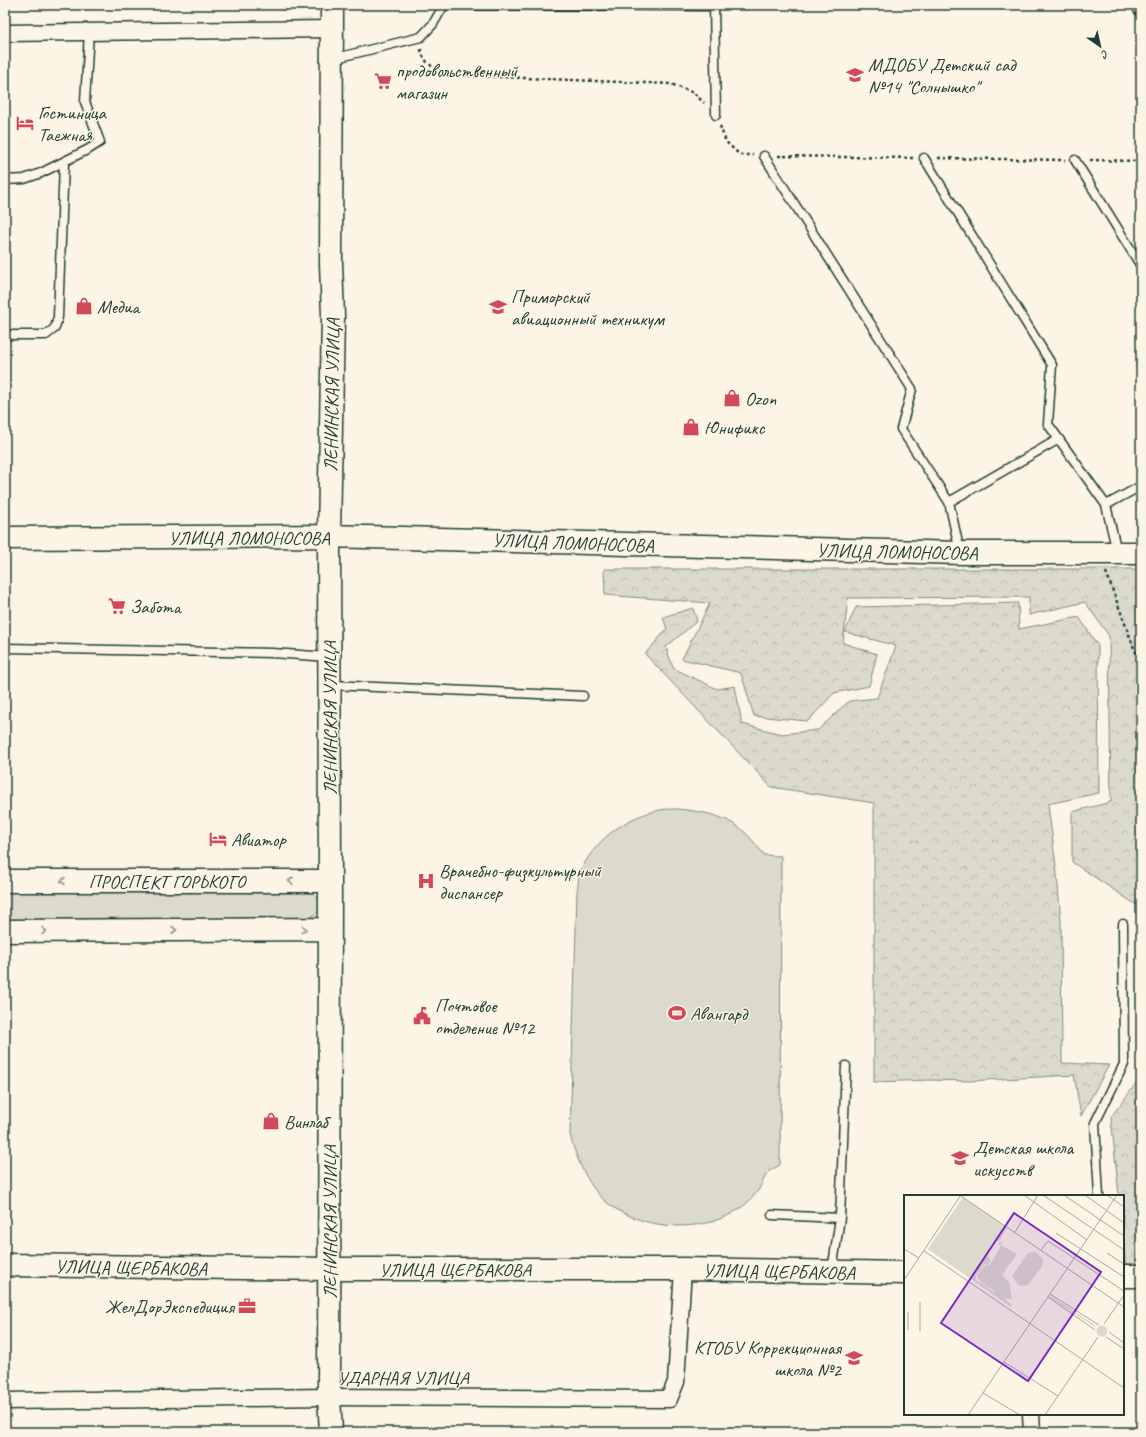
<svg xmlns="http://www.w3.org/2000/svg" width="1146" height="1437" font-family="Caveat,sans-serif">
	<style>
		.grass { fill: #dcdacc; stroke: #7e8c80 }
		.park { fill: url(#park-crowns); stroke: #7e8c80 }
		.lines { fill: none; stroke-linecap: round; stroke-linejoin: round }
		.lane-casing { stroke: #1f3d34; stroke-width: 11 }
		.street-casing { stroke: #1f3d34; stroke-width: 19 }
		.secondary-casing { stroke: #1f3d34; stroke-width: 25 }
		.path { stroke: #1f3d34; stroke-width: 2.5; stroke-dasharray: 3 3; stroke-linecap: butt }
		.lane { stroke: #fcf5e5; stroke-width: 8 }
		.street { stroke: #fcf5e5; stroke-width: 16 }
		.secondary { stroke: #fcf5e5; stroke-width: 22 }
		.oneway { stroke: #8e998c }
		.labels { text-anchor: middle; stroke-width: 3; stroke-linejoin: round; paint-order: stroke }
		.poi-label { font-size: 19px; fill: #1f3d34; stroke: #fcf5e5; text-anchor: start }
		.street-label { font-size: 19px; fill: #1f3d34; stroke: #fcf5e5 }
		.inset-road { fill: none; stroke: #a4ab9e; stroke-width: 1 }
		.view { fill: #7b2cbf; fill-opacity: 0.15; stroke: #7b2cbf; stroke-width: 2 }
		.inset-edge { fill: none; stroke: #1f3d34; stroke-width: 2 }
	</style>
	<defs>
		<pattern id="park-crowns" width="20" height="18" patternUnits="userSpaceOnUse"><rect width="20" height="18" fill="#dcdacc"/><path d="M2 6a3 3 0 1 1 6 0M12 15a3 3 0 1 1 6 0" fill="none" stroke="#bcbcb0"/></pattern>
	</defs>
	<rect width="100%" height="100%" fill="#fcf5e5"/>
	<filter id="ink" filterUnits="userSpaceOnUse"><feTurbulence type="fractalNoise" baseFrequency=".025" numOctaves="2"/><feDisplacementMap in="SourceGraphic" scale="8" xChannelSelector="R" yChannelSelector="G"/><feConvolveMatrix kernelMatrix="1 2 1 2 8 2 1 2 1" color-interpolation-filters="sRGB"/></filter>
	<g filter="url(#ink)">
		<path class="grass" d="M677,809C699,811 724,815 741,829C750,836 757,846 764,855L781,856L780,1165C777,1167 772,1169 769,1171C765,1175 762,1184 759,1189C755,1195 748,1203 742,1207C706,1234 646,1231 610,1205C590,1191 576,1159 570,1135L577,892C578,886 578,879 580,873C592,843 623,818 656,811C662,809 670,809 677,809Z
			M5,889L310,890L319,900L320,910L310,918L5,920Z"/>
		<path class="park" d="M604,569H1141V908L1072,862V812L1111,802L1109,636L1085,602L1029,615V597L848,598L843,643L877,654L869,686L834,693L808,721L754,716L741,673L682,659L710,603L605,595Z
			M1018,603L1019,629L1079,617L1098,646L1099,793L1048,804L1057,874L1061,922L1062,1063L1109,1065L1081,1116L1074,1075L968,1081L930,1080L874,1082V803L771,787L645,654L667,629L663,617L693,608L697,621L666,647L673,668L717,689L735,686L742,724L782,734L818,730L849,701L877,698L896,646L845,632L856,607Z
			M1141,1077V1268H1126L1123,1235V1196H1119L1111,1117Z"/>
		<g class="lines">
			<g class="lane-casing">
				<path id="lane" d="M444,5L714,6
					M714,5L716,115
					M1138,10L1141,8
					M332,59L421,37L433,24L444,5
					M764,156L912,389L901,429L949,502L960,552
					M924,158L1052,365L1048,424L1106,505L1117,552
					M1075,160L1141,266
					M5,180L24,179L41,173L89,149L100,142L85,102L89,32
					M5,335H46L55,328L58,317L64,163
					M949,502L1059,439
					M1106,505L1141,486
					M5,648L272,653L329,657
					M330,685L583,696
					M1099,1196L1095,1123L1124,1064L1123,924
					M772,1215L840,1218
					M832,1271L840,1218L846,1066"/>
			</g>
			<g class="street-casing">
				<path id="street" d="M5,33L332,29
					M5,1401L329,1397L669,1399L676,1382L683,1269
					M1031,1414L1032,1432"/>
			</g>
			<g class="secondary-casing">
				<path id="secondary" d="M5,538L329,536L960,553H1141
					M5,881H330
					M5,931L329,929
					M5,1265L329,1269H683L905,1273
					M1123,1276H1141
					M331,1432L329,1397L330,881L329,536L333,316L331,263L332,5"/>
			</g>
			<path class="path" d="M421,49C423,64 437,70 450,75L671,84L694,93L704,103
				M720,126L726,142L740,155H753
				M778,156L913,158
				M938,158L1065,160
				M1090,160L1141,161
				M1106,572L1134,648L1141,661"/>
			<use href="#lane" class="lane"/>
			<use href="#street" class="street"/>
			<use href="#secondary" class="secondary"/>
		</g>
		<defs><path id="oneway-chevron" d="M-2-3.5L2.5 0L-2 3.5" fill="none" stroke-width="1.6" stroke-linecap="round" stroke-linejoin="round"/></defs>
		<g class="oneway">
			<use href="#oneway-chevron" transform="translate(63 881) rotate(-180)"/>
			<use href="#oneway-chevron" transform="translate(291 881) rotate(-180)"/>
			<use href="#oneway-chevron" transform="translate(304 929)"/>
			<use href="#oneway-chevron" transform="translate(174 930)"/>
			<use href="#oneway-chevron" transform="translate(44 931)"/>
		</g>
	</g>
	<defs>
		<g id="school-bare" transform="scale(1.38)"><path d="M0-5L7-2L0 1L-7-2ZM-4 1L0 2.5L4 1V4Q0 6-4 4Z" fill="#d1495b" stroke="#fcf5e5" stroke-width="2.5" paint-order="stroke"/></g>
		<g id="supermarket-bare" transform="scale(1.38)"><path d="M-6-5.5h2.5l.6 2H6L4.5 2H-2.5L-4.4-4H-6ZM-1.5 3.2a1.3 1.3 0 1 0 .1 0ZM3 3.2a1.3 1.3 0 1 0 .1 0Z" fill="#d1495b" stroke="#fcf5e5" stroke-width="2.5" paint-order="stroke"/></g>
		<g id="hotel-bare" transform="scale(1.38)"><path d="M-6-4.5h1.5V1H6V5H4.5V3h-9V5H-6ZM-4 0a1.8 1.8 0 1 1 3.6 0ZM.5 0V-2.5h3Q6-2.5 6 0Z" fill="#d1495b" stroke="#fcf5e5" stroke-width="2.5" paint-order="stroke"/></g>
		<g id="shop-bare" transform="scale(1.38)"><path d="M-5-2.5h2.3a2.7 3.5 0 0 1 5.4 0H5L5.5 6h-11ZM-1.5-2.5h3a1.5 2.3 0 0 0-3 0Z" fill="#d1495b" stroke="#fcf5e5" stroke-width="2.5" paint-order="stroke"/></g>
		<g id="university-bare" transform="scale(1.38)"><path d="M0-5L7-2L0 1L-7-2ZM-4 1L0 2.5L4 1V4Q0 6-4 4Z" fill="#d1495b" stroke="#fcf5e5" stroke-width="2.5" paint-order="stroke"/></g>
		<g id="hospital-bare" transform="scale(1.38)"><path d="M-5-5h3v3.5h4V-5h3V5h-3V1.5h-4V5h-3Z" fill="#d1495b" stroke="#fcf5e5" stroke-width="2.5" paint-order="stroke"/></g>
		<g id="stadium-bare" transform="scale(1.38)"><path d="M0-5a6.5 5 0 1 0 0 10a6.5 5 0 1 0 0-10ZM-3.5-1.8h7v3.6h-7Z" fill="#d1495b" stroke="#fcf5e5" stroke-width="2.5" paint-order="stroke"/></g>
		<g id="civic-bare" transform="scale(1.38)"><path d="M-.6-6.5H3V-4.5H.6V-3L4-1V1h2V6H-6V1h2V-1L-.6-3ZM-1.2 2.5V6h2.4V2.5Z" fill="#d1495b" stroke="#fcf5e5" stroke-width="2.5" paint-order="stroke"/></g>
		<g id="office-bare" transform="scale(1.38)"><path d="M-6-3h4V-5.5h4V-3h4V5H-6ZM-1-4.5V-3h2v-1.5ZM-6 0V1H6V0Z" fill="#d1495b" stroke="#fcf5e5" stroke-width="2.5" paint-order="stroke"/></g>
	</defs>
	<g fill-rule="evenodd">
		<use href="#school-bare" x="855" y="75"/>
		<use href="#supermarket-bare" x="383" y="81"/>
		<use href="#hotel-bare" x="25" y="123"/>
		<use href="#shop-bare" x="84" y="306"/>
		<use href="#university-bare" x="498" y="307"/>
		<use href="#shop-bare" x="732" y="398"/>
		<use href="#shop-bare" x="691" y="427"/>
		<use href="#supermarket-bare" x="117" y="606"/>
		<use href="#hotel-bare" x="218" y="839"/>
		<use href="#hospital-bare" x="426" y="881"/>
		<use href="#stadium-bare" x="677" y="1013"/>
		<use href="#civic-bare" x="422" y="1016"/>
		<use href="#shop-bare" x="271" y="1121"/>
		<use href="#school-bare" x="960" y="1158"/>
		<use href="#office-bare" x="247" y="1306"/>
		<use href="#school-bare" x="854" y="1358"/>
	</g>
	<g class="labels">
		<g class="poi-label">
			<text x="868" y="71">МДОБУ Детский сад<tspan x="868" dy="22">№14 "Солнышко"</tspan></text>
			<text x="396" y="77">продовольственный<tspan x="396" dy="22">магазин</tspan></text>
			<text x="38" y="119">Гостиница<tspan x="38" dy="22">Таежная</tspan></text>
			<text x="511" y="303">Приморский<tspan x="511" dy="22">авиационный техникум</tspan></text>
			<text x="97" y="313">Медиа</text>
			<text x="745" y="405">Ozon</text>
			<text x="704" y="434">Юнификс</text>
			<text x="130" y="613">Забота</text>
			<text x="231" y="846">Авиатор</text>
			<text x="439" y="877">Врачебно-физкультурный<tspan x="439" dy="22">диспансер</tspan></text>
			<text x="435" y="1012">Почтовое<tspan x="435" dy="22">отделение №12</tspan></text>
			<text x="690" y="1020">Авангард</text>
			<text x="284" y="1128">Винлаб</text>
			<text x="973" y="1154">Детская школа<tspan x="973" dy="22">искусств</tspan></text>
			<text x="234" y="1313" text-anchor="end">ЖелДорЭкспедиция</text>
			<text x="841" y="1354" text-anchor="end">КГОБУ Коррекционная<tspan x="841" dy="22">школа №2</tspan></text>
		</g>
		<g class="street-label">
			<text transform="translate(331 395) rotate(-89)" y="7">ЛЕНИНСКАЯ УЛИЦА</text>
			<text x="249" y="544">УЛИЦА ЛОМОНОСОВА</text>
			<text transform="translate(573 542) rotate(2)" y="7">УЛИЦА ЛОМОНОСОВА</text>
			<text transform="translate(897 551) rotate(1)" y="7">УЛИЦА ЛОМОНОСОВА</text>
			<text transform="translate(329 718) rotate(-90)" y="7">ЛЕНИНСКАЯ УЛИЦА</text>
			<text x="167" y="888">ПРОСПЕКТ ГОРЬКОГО</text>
			<text transform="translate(329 1222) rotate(-90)" y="7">ЛЕНИНСКАЯ УЛИЦА</text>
			<text transform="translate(131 1267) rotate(1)" y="7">УЛИЦА ЩЕРБАКОВА</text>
			<text x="455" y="1276">УЛИЦА ЩЕРБАКОВА</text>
			<text transform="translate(779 1271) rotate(1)" y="7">УЛИЦА ЩЕРБАКОВА</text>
			<text x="403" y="1384">УДАРНАЯ УЛИЦА</text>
		</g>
	</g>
	<g transform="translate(904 1195)">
		<rect width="220" height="220" fill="#fcf5e5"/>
		<path d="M132,57L139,64L138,71L124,90L115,91L108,81L124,58ZM147,101L191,130V132L146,103ZM192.5 136a5.5 5.5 0 1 1 11 0a5.5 5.5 0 1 1-11 0Z" fill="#dcdacc"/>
		<path d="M59,2L103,32L96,45L89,47L83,58L86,66L84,70L80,69L72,81V85L90,97L91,96L77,88L73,81L81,70L85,71L97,51L94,49L99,46L97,50L113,59L98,80L105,87L108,104H101L108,110L107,112L24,54Z" fill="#dcdacc"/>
		<path class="inset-road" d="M120,0L183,45M139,0L220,55M160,0L220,41M181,0L220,28M203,0L220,12M57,1L220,112M111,37L134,0M152,38L220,82M0,54L15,63M137,55L144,46L220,96M20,56L220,193M203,58L220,69M0,85L57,0M146,99L195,130M144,102L191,135M16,107V136M4,117V135M200,129L220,100M205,137L220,148M202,142L220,154M100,167L154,201M79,198L116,220M64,220L213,0M141,220L194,142"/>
		<path class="view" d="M110,18L197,77L124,186L37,128Z"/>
		<rect width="220" height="220" class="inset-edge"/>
	</g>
	<rect width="1146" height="1437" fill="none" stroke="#fcf5e5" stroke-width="20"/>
	<rect x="10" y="10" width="1126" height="1417" fill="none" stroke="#1f3d34" stroke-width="1.5" filter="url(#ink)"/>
	<g transform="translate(1100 46) rotate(146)" stroke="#fcf5e5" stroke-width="3" paint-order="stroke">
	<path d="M0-3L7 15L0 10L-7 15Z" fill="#1f3d34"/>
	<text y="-6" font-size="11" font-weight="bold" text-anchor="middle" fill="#1f3d34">С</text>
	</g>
</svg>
